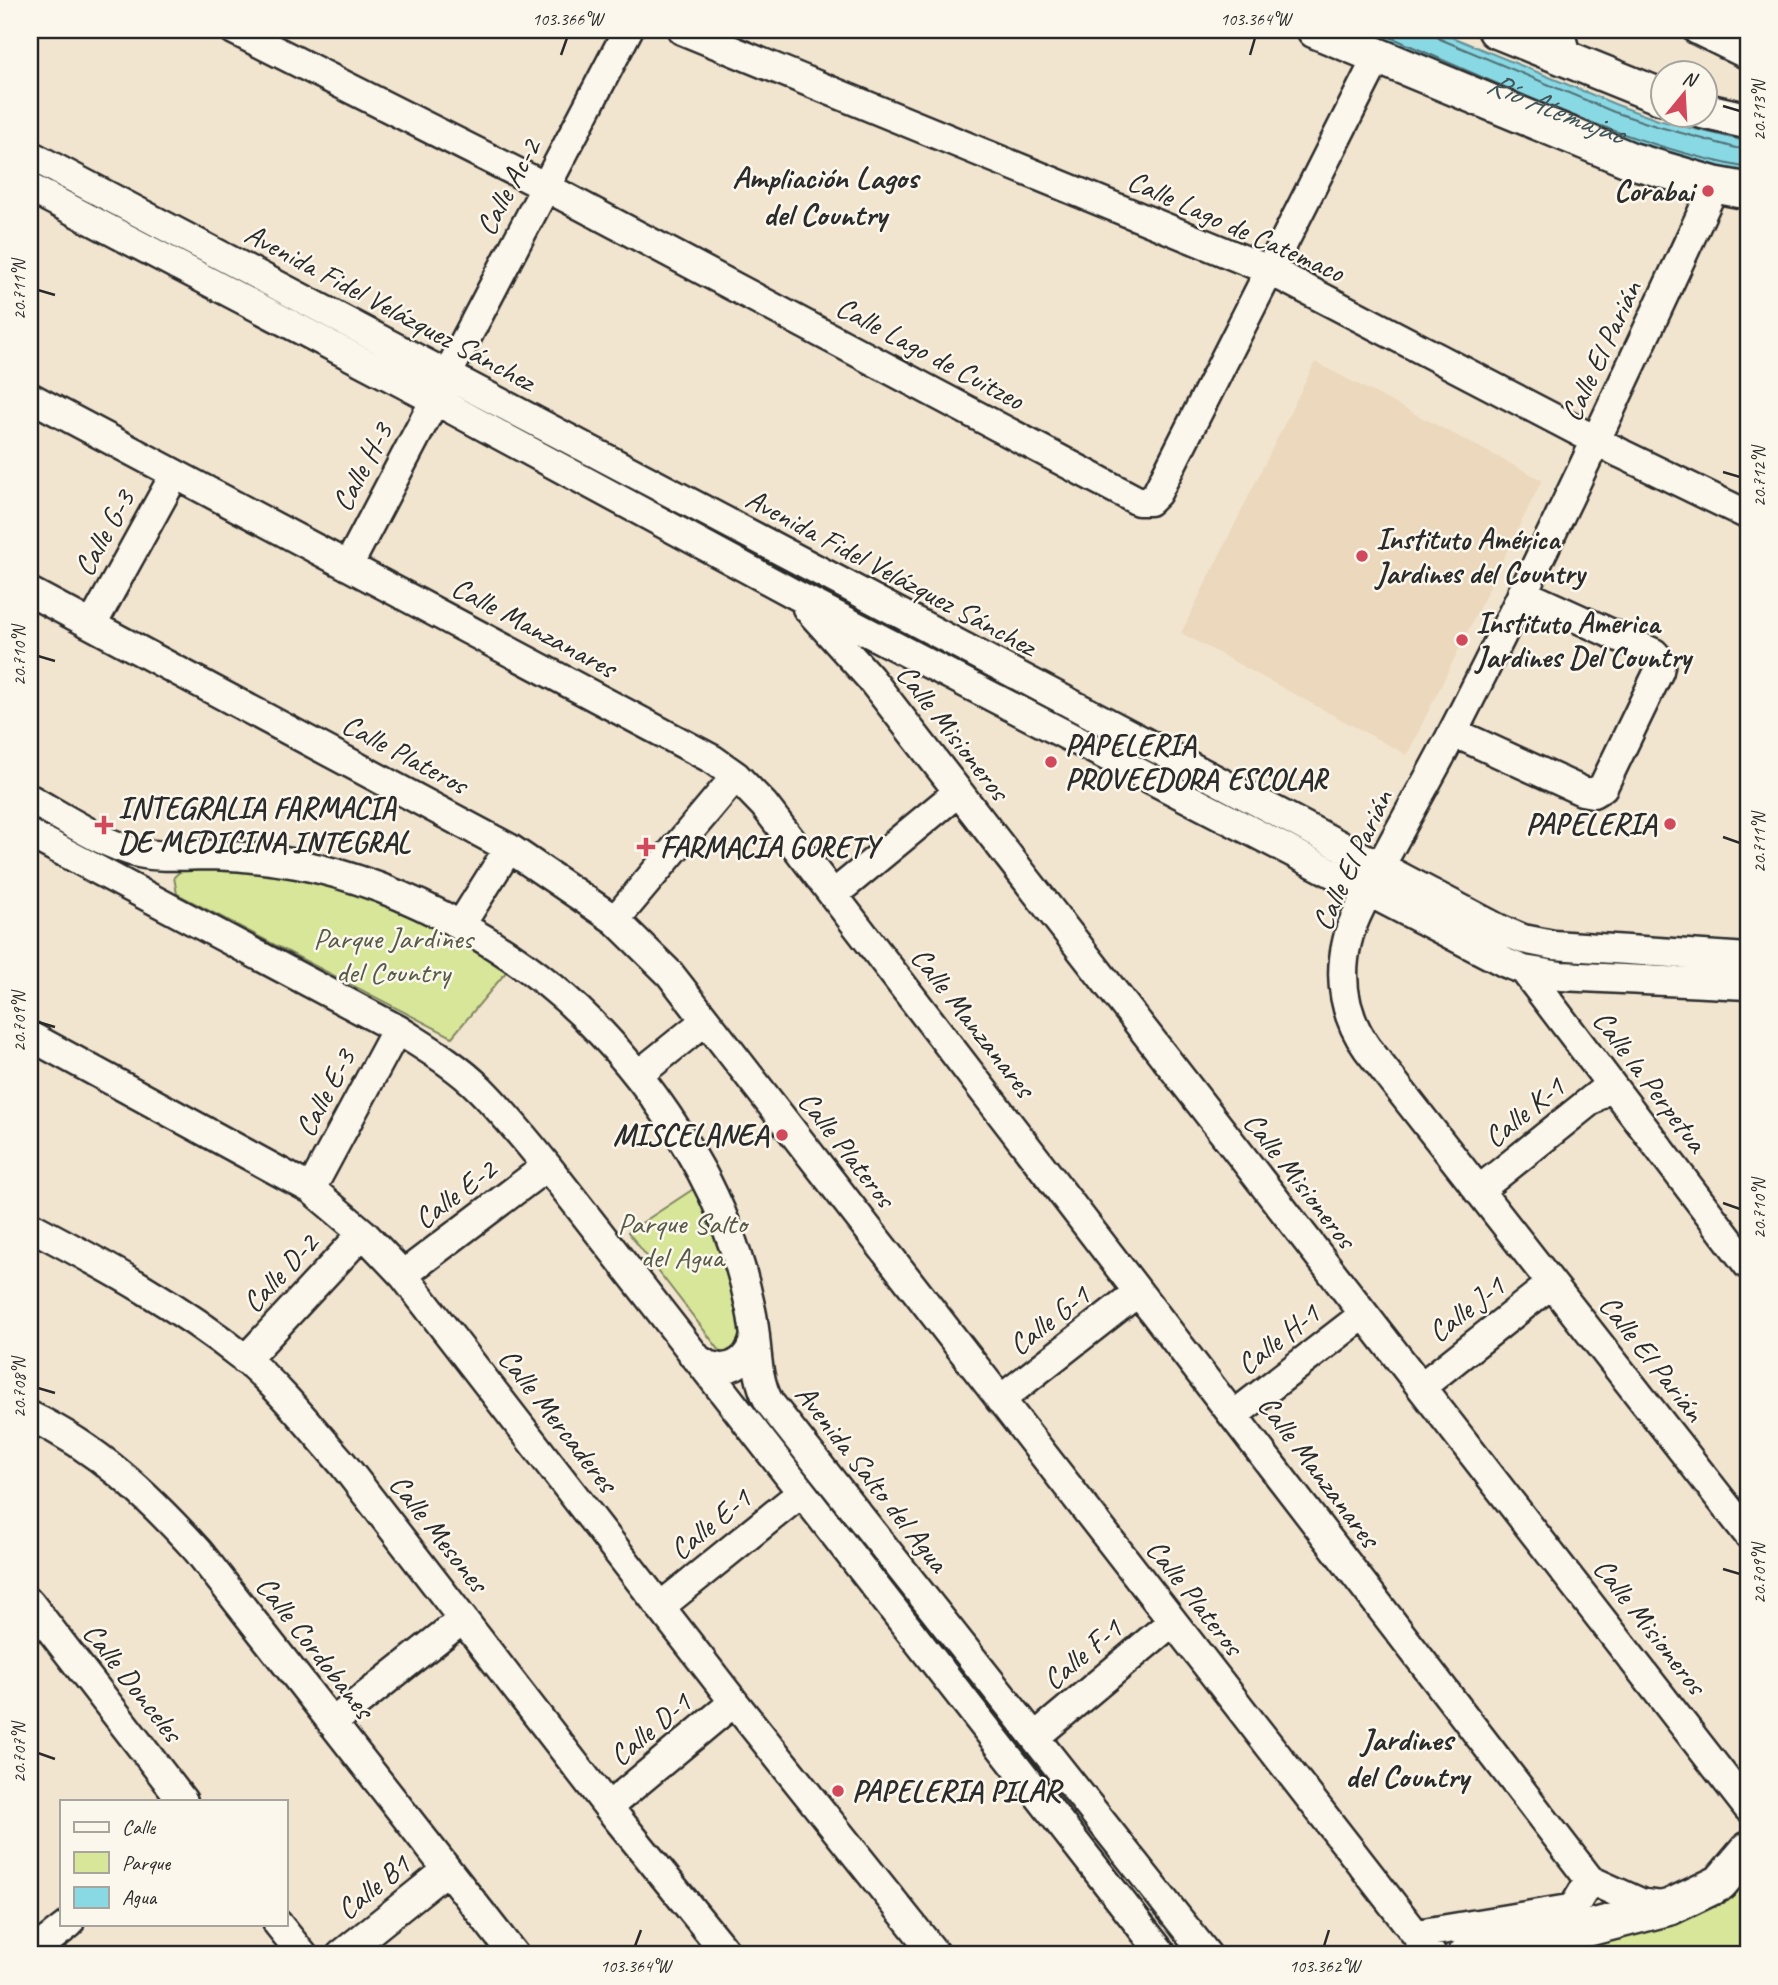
<svg xmlns="http://www.w3.org/2000/svg" width="1778" height="1985" font-family="Caveat,sans-serif">
	<style>
		.built { fill: #ecd8bc }
		.green { fill: #d8e699; stroke: #828862; stroke-width: 2 }
		.water { fill: #89d9e5; stroke: #63939b; stroke-width: 2 }
		.lines { fill: none; stroke-linecap: round; stroke-linejoin: round }
		.shore { stroke: #517175; stroke-width: 2 }
		.minor-casing { stroke: #2b2b2b; stroke-width: 33 }
		.major-casing { stroke: #2b2b2b; stroke-width: 40 }
		.minor { stroke: #fbf7ec; stroke-width: 28 }
		.major { stroke: #fbf7ec; stroke-width: 35 }
		.ticks { fill: none; stroke: #2b2b2b; stroke-width: 2.5 }
		.poi-dot { fill: #d1495b; stroke: #fbf7ec; stroke-width: 2.5 }
		.labels { text-anchor: middle; stroke-width: 5; stroke-linejoin: round; paint-order: stroke }
		.street-label { font-size: 30px; fill: #2b2b2b; stroke: #fbf7ec }
		.poi-label { font-size: 30px; font-weight: bold; fill: #2b2b2b; stroke: #fbf7ec; text-anchor: start }
		.park-label { font-size: 30px; fill: #565a46; stroke: #fbf7ec }
		.water-label { font-size: 32px; font-style: italic; fill: #42565a; stroke: #fbf7ec }
		.neighbourhood-label { font-size: 32px; font-weight: bold; fill: #2b2b2b; stroke: #fbf7ec }
		.neatline { fill: none; stroke: #2b2b2b; stroke-width: 2.5 }
		.ticks-label { font-size: 18px; text-anchor: middle; fill: #2b2b2b }
	</style>
	<rect width="100%" height="100%" fill="#f2e5d0"/>
	<filter id="ink" filterUnits="userSpaceOnUse"><feTurbulence type="fractalNoise" baseFrequency=".0143" numOctaves="2"/><feDisplacementMap in="SourceGraphic" scale="14" xChannelSelector="R" yChannelSelector="G"/><feConvolveMatrix kernelMatrix="1 2 1 2 8 2 1 2 1" color-interpolation-filters="sRGB"/></filter>
	<g filter="url(#ink)">
		<path class="built" d="M1315,362L1542,480L1407,755L1181,633Z"/>
		<path class="green" d="M187,865L240,866L320,880L405,909L507,971L452,1037L177,894L174,877Z
			M698,1186L729,1256L749,1337L724,1356L628,1232Z
			M1748,1874V1955H1569L1526,1953Z"/>
		<path class="water" d="M1356,30H1435L1617,105L1658,120L1748,142V175L1661,155Z"/>
		<g class="lines">
			<g class="shore">
				<path id="s1" d="M1374,30C1496,82 1617,143 1748,168"/>
				<path d="M1435,30L1436,35L1440,39L1614,112L1656,126L1736,148L1748,149"/>
			</g>
			<g class="minor-casing">
				<path id="minor" d="M234,30L546,187L1138,501H1149L1157,493L1378,56
					M682,30L1271,271L1622,454L1748,515
					M1559,30L1567,59
					M1697,30L1748,55
					M30,155L1499,929L1523,939L1553,945L1748,958
					M1715,185C1630,368 1546,551 1454,730C1427,784 1395,835 1369,889C1361,907 1351,923 1347,942C1338,980 1345,1017 1367,1048L1748,1534
					M30,188L435,400L796,595L1506,963L1524,970L1561,976L1748,985
					M447,375L628,30
					M30,397L712,759L736,776L764,805L1590,1880L1641,1903L1670,1907
					M348,566L435,400
					M30,592L509,848L615,920L670,974L1432,1955
					M807,608L870,678L1748,1808
					M92,625L175,474
					M1453,732L1582,791L1593,793L1603,787L1659,671L1661,661L1654,653L1522,593
					M30,799C61,816 104,845 139,853C163,858 187,855 212,855C240,856 269,859 297,864C406,885 526,952 602,1034C641,1075 674,1122 701,1171C724,1213 741,1263 751,1310C758,1340 754,1375 769,1402L1207,1955
					M30,834L397,1029C425,1047 456,1065 480,1089C504,1113 526,1140 547,1166L1163,1955
					M833,895L958,792
					M615,920L736,776
					M460,926L509,848
					M1524,970L1748,1265
					M30,1036L311,1189L363,1233L403,1275L734,1702L936,1955
					M638,1075L705,1021
					M311,1189L397,1029
					M1478,1191L1610,1085
					M30,1226C104,1265 178,1305 244,1358C280,1388 311,1428 343,1464L608,1807L728,1955
					M403,1275L547,1166
					M693,1355C718,1378 748,1369 755,1336
					M245,1360L363,1233
					M1421,1387L1551,1284
					M1000,1400L1138,1292
					M1234,1415L1363,1315
					M30,1416C98,1448 148,1496 198,1551L514,1955
					M30,1603L183,1801
					M660,1607L801,1493
					M332,1723L463,1619
					M1035,1737L1172,1622
					M608,1807L734,1702
					M278,1924L303,1955
					M1417,1934L1569,1909L1575,1905L1590,1880
					M30,1954L69,1924
					M341,1955L447,1870"/>
			</g>
			<g class="major-casing">
				<path id="major" d="M1315,30L1630,160L1715,185L1748,191
					M1496,30L1662,97
					M1704,111L1748,121
					M1466,1955L1519,1946L1670,1907L1720,1883L1748,1850"/>
			</g>
			<use href="#minor" class="minor"/>
			<use href="#major" class="major"/>
		</g>
	</g>
	<path class="ticks" d="M561,55L567,38M1250,55L1255,38M1723,106L1740,111M38,290L55,295M1723,472L1740,477M38,656L55,661M1723,837L1740,843M38,1022L55,1027M1723,1203L1740,1209M38,1388L55,1393M1723,1569L1740,1574M38,1753L55,1759M635,1946L641,1930M1324,1946L1329,1930"/>
	<g class="poi-dot">
		<circle cx="1708" cy="191" r="7"/>
		<circle cx="1362" cy="556" r="7"/>
		<circle cx="1462" cy="640" r="7"/>
		<circle cx="1051" cy="762" r="7"/>
		<circle cx="1670" cy="824" r="7"/>
		<path d="M100.5 814.5h7v7h7v7h-7v7h-7v-7h-7v-7h7z"/>
		<path d="M642.5 836.5h7v7h7v7h-7v7h-7v-7h-7v-7h7z"/>
		<circle cx="782" cy="1135" r="7"/>
		<circle cx="838" cy="1791" r="7"/>
	</g>
	<g class="labels">
		<g class="street-label">
			<text transform="translate(508 187) rotate(-62)" y="10">Calle Ac-2</text>
			<text transform="translate(1236 226) rotate(24)" y="10">Calle Lago de Catemaco</text>
			<text transform="translate(390 307) rotate(28)" y="10">Avenida Fidel Velázquez Sánchez</text>
			<text transform="translate(1601 351) rotate(-65)" y="10">Calle El Parián</text>
			<text transform="translate(930 353) rotate(28)" y="10">Calle Lago de Cuitzeo</text>
			<text transform="translate(362 467) rotate(-62)" y="10">Calle H-3</text>
			<text transform="translate(104 533) rotate(-61)" y="10">Calle G-3</text>
			<text transform="translate(891 572) rotate(28)" y="10">Avenida Fidel Velázquez Sánchez</text>
			<text transform="translate(534 627) rotate(28)" y="10">Calle Manzanares</text>
			<text transform="translate(953 732) rotate(52)" y="10">Calle Misioneros</text>
			<text transform="translate(405 754) rotate(28)" y="10">Calle Plateros</text>
			<text transform="translate(1352 860) rotate(-65)" y="10">Calle El Parián</text>
			<text transform="translate(973 1022) rotate(52)" y="10">Calle Manzanares</text>
			<text transform="translate(1650 1081) rotate(53)" y="10">Calle la Perpetua</text>
			<text transform="translate(325 1093) rotate(-62)" y="10">Calle E-3</text>
			<text transform="translate(1524 1112) rotate(-39)" y="10">Calle K-1</text>
			<text transform="translate(847 1149) rotate(52)" y="10">Calle Plateros</text>
			<text transform="translate(1300 1180) rotate(52)" y="10">Calle Misioneros</text>
			<text transform="translate(455 1194) rotate(-37)" y="10">Calle E-2</text>
			<text transform="translate(280 1273) rotate(-47)" y="10">Calle D-2</text>
			<text transform="translate(1466 1309) rotate(-38)" y="10">Calle J-1</text>
			<text transform="translate(1049 1320) rotate(-38)" y="10">Calle G-1</text>
			<text transform="translate(1278 1339) rotate(-38)" y="10">Calle H-1</text>
			<text transform="translate(1652 1358) rotate(52)" y="10">Calle El Parián</text>
			<text transform="translate(558 1420) rotate(52)" y="10">Calle Mercaderes</text>
			<text transform="translate(1319 1471) rotate(53)" y="10">Calle Manzanares</text>
			<text transform="translate(872 1478) rotate(52)" y="10">Avenida Salto del Agua</text>
			<text transform="translate(710 1524) rotate(-39)" y="10">Calle E-1</text>
			<text transform="translate(439 1533) rotate(52)" y="10">Calle Mesones</text>
			<text transform="translate(1195 1597) rotate(52)" y="10">Calle Plateros</text>
			<text transform="translate(1650 1626) rotate(52)" y="10">Calle Misioneros</text>
			<text transform="translate(315 1647) rotate(52)" y="10">Calle Cordobanes</text>
			<text transform="translate(1082 1654) rotate(-40)" y="10">Calle F-1</text>
			<text transform="translate(133 1682) rotate(52)" y="10">Calle Donceles</text>
			<text transform="translate(650 1729) rotate(-40)" y="10">Calle D-1</text>
			<text transform="translate(373 1887) rotate(-39)" y="10">Calle B1</text>
		</g>
		<g class="poi-label">
			<text x="1694" y="201" text-anchor="end">Corabai</text>
			<text x="1376" y="549">Instituto América<tspan x="1376" dy="34">Jardines del Country</tspan></text>
			<text x="1476" y="633">Instituto America<tspan x="1476" dy="34">Jardines Del Country</tspan></text>
			<text x="1065" y="755">PAPELERIA<tspan x="1065" dy="34">PROVEEDORA ESCOLAR</tspan></text>
			<text x="118" y="818">INTEGRALIA FARMACIA<tspan x="118" dy="34">DE MEDICINA INTEGRAL</tspan></text>
			<text x="1656" y="834" text-anchor="end">PAPELERIA</text>
			<text x="660" y="857">FARMACIA GORETY</text>
			<text x="768" y="1145" text-anchor="end">MISCELANEA</text>
			<text x="852" y="1801">PAPELERIA PILAR</text>
		</g>
		<g class="park-label">
			<text x="393" y="948">Parque Jardines<tspan x="393" dy="34">del Country</tspan></text>
			<text x="682" y="1233">Parque Salto<tspan x="682" dy="34">del Agua</tspan></text>
		</g>
		<g class="water-label">
			<text dy="11" stroke="none"><textPath href="#s1" startOffset="198">Río Atemajac</textPath></text>
		</g>
		<g class="neighbourhood-label">
			<text x="825" y="188">Ampliación Lagos<tspan x="825" dy="37">del Country</tspan></text>
			<text x="1407" y="1750">Jardines<tspan x="1407" dy="37">del Country</tspan></text>
		</g>
	</g>
	<rect width="1778" height="1985" fill="none" stroke="#fbf7ec" stroke-width="77"/>
	<rect x="60" y="1800" width="228" height="126" fill="#fbf7ec" stroke="#a8a59f" stroke-width="2"/>
	<rect x="74" y="1822" width="35" height="10" fill="#fbf7ec" stroke="#a8a59f" stroke-width="2"/>
	<text x="122" y="1834" font-size="21" fill="#2b2b2b">Calle</text>
	<rect x="74" y="1852" width="35" height="21" fill="#d8e699" stroke="#a8a59f" stroke-width="2"/>
	<text x="122" y="1870" font-size="21" fill="#2b2b2b">Parque</text>
	<rect x="74" y="1887" width="35" height="21" fill="#89d9e5" stroke="#a8a59f" stroke-width="2"/>
	<text x="122" y="1904" font-size="21" fill="#2b2b2b">Agua</text>
	<g transform="translate(1684 94) rotate(18)"><circle r="33" fill="#fbf7ec" stroke="#a8a59f" stroke-width="2"/>
	<path d="M0-5L12 26L0 18L-12 26Z" fill="#d1495b"/>
	<text y="-10" font-size="19" font-weight="bold" text-anchor="middle" fill="#2b2b2b">N</text>
	</g>
	<rect x="38" y="38" width="1702" height="1908" class="neatline"/>
	<g class="ticks-label">
		<text x="567" y="25">103.366°W</text>
		<text x="1255" y="25">103.364°W</text>
		<text transform="translate(1759 111) rotate(-90)" y="6">20.713°N</text>
		<text transform="translate(19 290) rotate(-90)" y="6">20.711°N</text>
		<text transform="translate(1759 477) rotate(-90)" y="6">20.712°N</text>
		<text transform="translate(19 656) rotate(-90)" y="6">20.710°N</text>
		<text transform="translate(1759 843) rotate(-90)" y="6">20.711°N</text>
		<text transform="translate(19 1022) rotate(-90)" y="6">20.709°N</text>
		<text transform="translate(1759 1209) rotate(-90)" y="6">20.710°N</text>
		<text transform="translate(19 1388) rotate(-90)" y="6">20.708°N</text>
		<text transform="translate(1759 1574) rotate(-90)" y="6">20.709°N</text>
		<text transform="translate(19 1753) rotate(-90)" y="6">20.707°N</text>
		<text x="635" y="1972">103.364°W</text>
		<text x="1324" y="1972">103.362°W</text>
	</g>
</svg>
